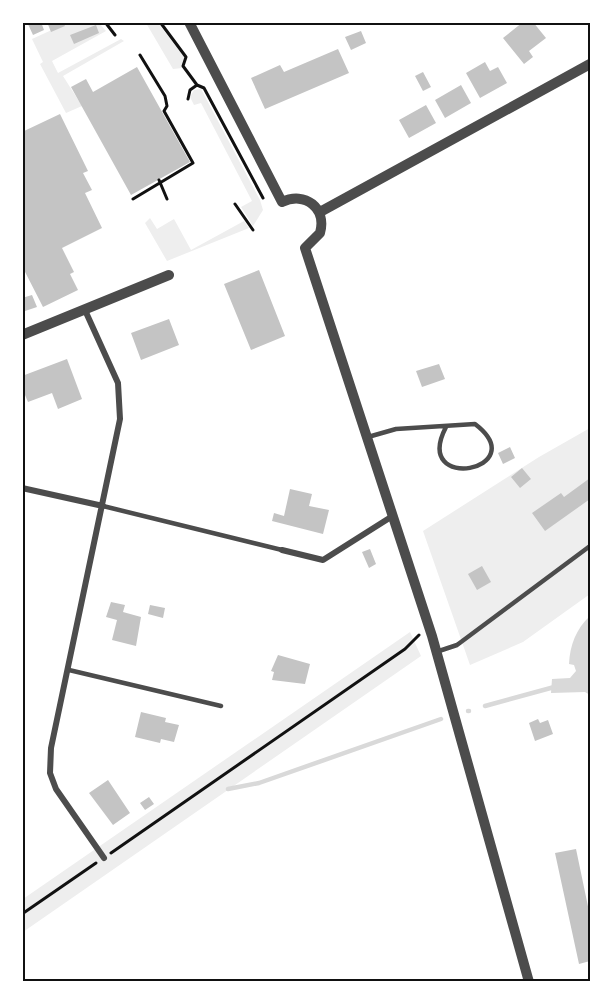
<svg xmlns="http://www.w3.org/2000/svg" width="613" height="1004" font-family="'Libre Baskerville',serif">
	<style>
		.green { fill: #eee }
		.water { fill: #d9d9d9 }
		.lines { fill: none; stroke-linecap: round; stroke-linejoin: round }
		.stream { stroke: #d9d9d9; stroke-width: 4.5 }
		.building { fill: #c4c4c4 }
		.path { stroke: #111; stroke-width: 3 }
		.service { stroke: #4c4c4c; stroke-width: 4.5 }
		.minor { stroke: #4c4c4c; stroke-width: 6 }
		.tertiary { stroke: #4c4c4c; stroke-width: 10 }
		.neatline { fill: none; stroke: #111; stroke-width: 2 }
	</style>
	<rect width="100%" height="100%" fill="#fff"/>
	<path class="green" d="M67,23H99L106,31L52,61L58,73L121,39L124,41L63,76L82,106L66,113L40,64L43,62L32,39Z
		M146,23H158L184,57L181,66L182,68L173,69Z
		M201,89L260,200L263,210L253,226L241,207L252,201L201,103L194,105L190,97L194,90Z
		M150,218L157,229L174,219L191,250L244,221L249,228L167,261L145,223Z
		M590,428V594L523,642L470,665L423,531L539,457Z
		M410,632L421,656L23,932V899Z"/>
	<path class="water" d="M590,616V695L585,692L551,693L552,679L570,678L576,671L574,665L569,664C570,645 576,629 590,616Z"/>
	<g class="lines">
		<path class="stream" d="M485,706L558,686
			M468,711H469
			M228,789L259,783L441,719"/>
	</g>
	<path class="building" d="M27,22H41L44,30L33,35Z
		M47,22H63L65,26L51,32Z
		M523,22H533L546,38L529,51L533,57L524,64L503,38Z
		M96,25L99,33L74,44L70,35Z
		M361,31L366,43L351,50L345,37Z
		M338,49L349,73L265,109L251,78L280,65L284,72Z
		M485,62L490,71L498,67L507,83L480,98L466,73Z
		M137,67L190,162L131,195L71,87L86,79L93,92Z
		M423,72L431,87L423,91L415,76Z
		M461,85L471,103L445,118L435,100Z
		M426,105L436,123L409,138L399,120Z
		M60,114L88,171L83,173L92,190L85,193L102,228L62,248L74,272L70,274L78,290L43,307L22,266V132Z
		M259,270L285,336L251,350L224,284Z
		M32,295L37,307L22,312V298Z
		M169,319L179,345L141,360L131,333Z
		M67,359L82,399L58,409L52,393L28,402L22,388V376Z
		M439,364L445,379L422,387L416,371Z
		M510,447L515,458L503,464L498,453Z
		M522,468L531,479L520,488L511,477Z
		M590,478V499L545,531L532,513L561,493L564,497Z
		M290,489L312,494L309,506L329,510L323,534L272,521L274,513L284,516Z
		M370,549L376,564L369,568L362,552Z
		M482,566L491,582L477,590L468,574Z
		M111,602L125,605L123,612L141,617L136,646L112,640L117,620L106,617Z
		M150,605L165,608L163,618L148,614Z
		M278,655L310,664L305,684L272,680L274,672L271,671Z
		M141,712L166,718L165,722L179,725L174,742L161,739L160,743L135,737Z
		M538,719L540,723L548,720L553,734L535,741L529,723Z
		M108,780L130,813L113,825L89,793Z
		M149,797L154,804L145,810L140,803Z
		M576,849L590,916V961L579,964L555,853Z"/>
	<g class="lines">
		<path class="path" d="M105,22L115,35
			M160,22L186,57L183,66L197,85
			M188,99L190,90L197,85L204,88L263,198
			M159,180L167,199
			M133,199L193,163L164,111L167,106L165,96L140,55
			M235,204L253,230
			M590,698V697
			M111,853L405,649L419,635
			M22,914L96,863"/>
		<path class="service" d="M368,437L396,429L475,424C535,470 411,494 446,427
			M103,506L282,550
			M436,652L457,645L590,546
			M69,670L221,706"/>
		<path class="minor" d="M84,308L118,383L120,419L51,748L50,773L56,789L104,858
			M22,488L103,506
			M282,550L323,560L391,517"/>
		<path class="tertiary" d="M189,22L282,202C305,191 327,208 320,233L305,248L432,636L529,982
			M320,212L590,64
			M22,335L169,275"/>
	</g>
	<rect width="613" height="1004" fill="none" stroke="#ffffff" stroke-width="48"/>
	<rect x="24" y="24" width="565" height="956" class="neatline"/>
</svg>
